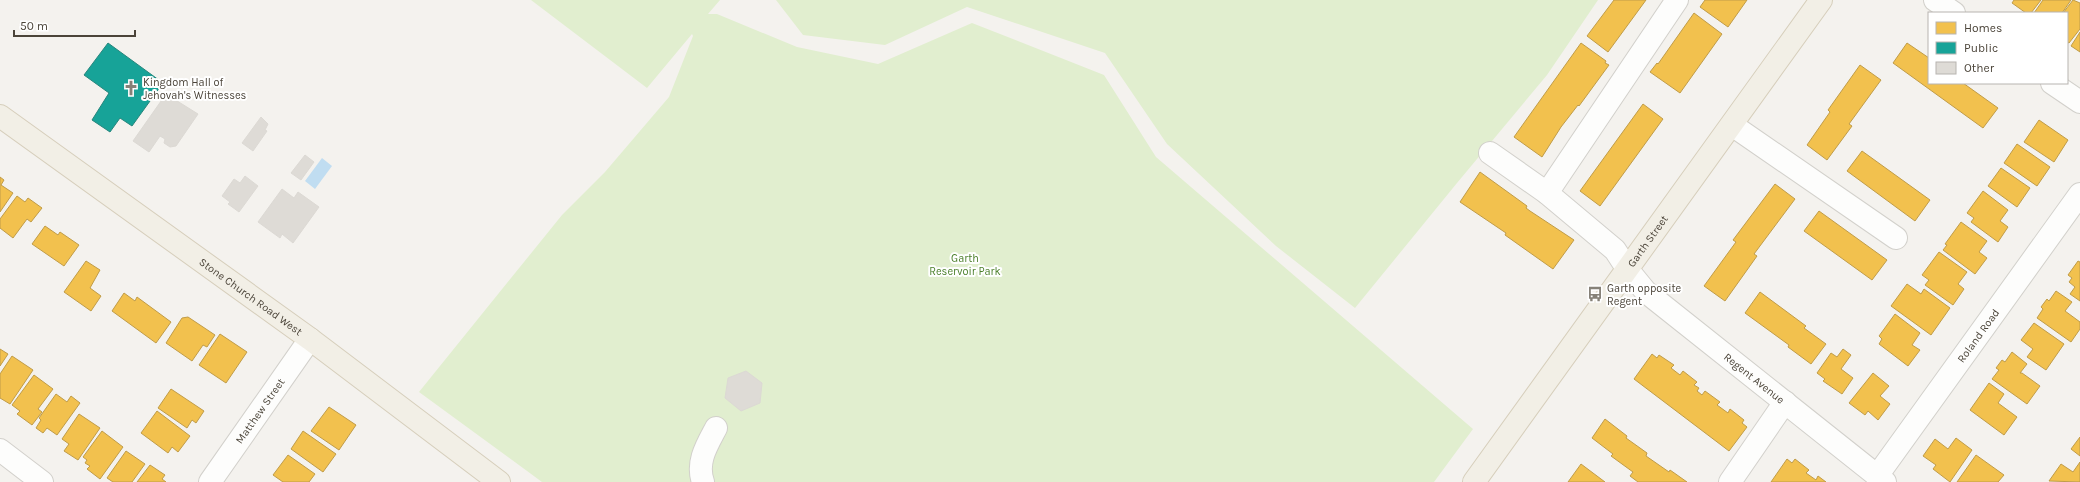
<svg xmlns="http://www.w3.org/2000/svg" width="2080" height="482" font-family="Karla,sans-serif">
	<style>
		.green { fill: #e1eecf }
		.water { fill: #c0ddf1 }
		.homes { fill: #f2c14e; stroke: #c09c48 }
		.public { fill: #17a398; stroke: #27867c }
		.building { fill: #dedbd6; stroke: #dcd9d4 }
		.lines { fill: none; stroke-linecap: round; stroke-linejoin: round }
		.minor-casing { stroke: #d2d0cb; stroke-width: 24 }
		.major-casing { stroke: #d6cebb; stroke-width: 24 }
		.minor { stroke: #fdfdfc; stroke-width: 22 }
		.major { stroke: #f2efe6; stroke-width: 22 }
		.labels { text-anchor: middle; stroke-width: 4; stroke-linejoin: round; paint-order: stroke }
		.poi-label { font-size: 11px; fill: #4b4439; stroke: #fff; text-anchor: start }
		.street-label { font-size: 11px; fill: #4b4439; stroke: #fff }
		.park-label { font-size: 11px; fill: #4a7f2a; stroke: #fff }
	</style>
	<rect width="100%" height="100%" fill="#f4f2ee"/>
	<path class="green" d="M531,0H720L708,14H717L797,47L878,64L972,23L1104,75L1156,157L1473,429L1434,482H542L419,392L562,215L605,172L669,97L693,36L692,34L647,88Z
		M776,0H1598L1547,75L1457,183L1355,308L1276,246L1167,144L1105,53L967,7L885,45L803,35Z"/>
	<path class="water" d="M322,158L332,166L315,189L305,181Z"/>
	<path class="homes" d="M1614,0H1646L1608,52L1587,36Z
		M1705,0H1747L1728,27L1700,7Z
		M2014,0H2041L2031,13H2026L2012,3Z
		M2043,0H2071L2062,13H2034Z
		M2073,0L2080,3V29L2069,43L2067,42V13H2063Z
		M1694,13L1722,34L1680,93L1650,72L1657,63L1658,64Z
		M2080,32V52L2071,46Z
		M1581,43L1606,61L1605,63L1609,65L1579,106L1578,105L1561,127L1542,157L1514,137Z
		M1907,43L1929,58V83H1963L1998,108L1983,128L1893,63Z
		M1860,65L1881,80L1849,124L1852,126L1827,160L1807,145L1830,112L1828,110Z
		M1643,104L1663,119L1600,206L1580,191Z
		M2039,120L2068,140L2054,162L2024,142Z
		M2017,144L2050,167L2037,186L2004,163Z
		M1862,151L1930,200L1915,221L1847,171Z
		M2001,168L2030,188L2017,207L1988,186Z
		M1480,172L1527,206L1526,208L1530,211L1574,240L1553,269L1505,235L1506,233L1460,202Z
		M0,177L4,180L1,185L13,193L0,212Z
		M1775,184L1795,199L1754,254L1757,256L1725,301L1704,286L1736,242L1733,240Z
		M1983,191L2008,210L2000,221L2008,227L1998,242L1971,222L1974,218L1967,213Z
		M17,196L25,202L28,198L42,208L31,222L27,219L13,238L0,228V219Z
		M1819,211L1887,260L1872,280L1804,231Z
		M1961,222L1987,241L1979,252L1987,258L1975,274L1943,250L1947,245L1945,244Z
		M45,226L58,235L60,232L79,245L64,266L32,244Z
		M1939,252L1967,272L1958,284L1964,289L1953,305L1925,285L1929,280L1922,275Z
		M86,261L100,270L90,288L101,296L91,311L64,292Z
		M2078,261L2080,262V301L2070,294L2075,287L2069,282L2072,278L2068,275Z
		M1907,284L1921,294L1924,289L1950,308L1931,335L1891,306Z
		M2056,291L2072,302L2065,311L2080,322V329L2071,342L2037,318L2043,309L2041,307L2047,299L2049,301Z
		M1760,292L1806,326L1804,328L1826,344L1811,364L1788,347L1789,345L1745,313Z
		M124,293L135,301L137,297L171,322L156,343L112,311Z
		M1895,314L1920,333L1912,345L1920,350L1908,366L1879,344L1882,339L1879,336Z
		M188,317L215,335L207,347L203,345L192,361L166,343L182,318Z
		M2034,323L2064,344L2046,370L2027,357L2033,349L2021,340Z
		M220,334L247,352L226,383L199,365Z
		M0,349L8,354L0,366Z
		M1843,349L1851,355L1841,369L1853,378L1842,394L1823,381L1825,379L1817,373L1831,353L1837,357Z
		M2012,352L2027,364L2020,373H2022L2040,386L2027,404L1992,379L1999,370L1996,368L2002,360L2005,362Z
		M1652,354L1657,358L1659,355L1674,365L1671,368L1680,375L1683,371L1697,382L1694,385L1699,388L1697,391L1702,395L1705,391L1720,402L1717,405L1728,413L1730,409L1744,420L1742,423L1747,427L1729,451L1634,379Z
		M12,356L33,370L10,404L0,398V374Z
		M1873,373L1889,386L1880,396L1890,404L1878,420L1868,411L1865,415L1849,403Z
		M34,375L53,389L38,409L42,412L32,425L17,414L20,411L12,405Z
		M1989,383L2004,394L1998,403L2017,417L2004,435L1970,410Z
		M171,389L204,411L196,423L192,420L187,428L158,408Z
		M56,394L67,402L71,396L80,403L57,435L47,428L43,433L36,428L41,420L39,418Z
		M329,407L356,425L339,450L311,431Z
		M157,411L190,436L178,452L172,447L168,453L141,433Z
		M79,414L100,428L78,460L64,451L69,444L62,439Z
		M1605,419L1627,436L1626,438L1647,453L1646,456L1669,472L1670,470L1687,482H1638L1630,476L1633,472L1611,456L1613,454L1592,438Z
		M102,431L123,447L100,479L87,469L90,466L85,463L87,460L83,457Z
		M303,431L336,454L323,472L291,449Z
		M2080,437V456L2071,449Z
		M1956,438L1972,450L1950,482L1933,469L1936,465L1923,456L1935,439L1948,449Z
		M126,451L145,464L132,482H113L107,478Z
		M288,455L315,474L309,482H283L273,475Z
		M1976,455L2004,475L1998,482H1957Z
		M1787,459L1792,463L1795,459L1809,470L1806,473L1816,480L1818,476L1826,482H1771Z
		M2080,462V482L2049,481L2061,464L2073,472Z
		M1581,464L1605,482H1568Z
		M150,465L165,475L162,479L166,482H137Z"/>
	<path class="public" d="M108,43L163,83L132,126L120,118L110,132L92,120L109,93L84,75Z"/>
	<path class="building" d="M166,94L198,114L176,146L170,147L164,143L165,139L160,136L149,152L133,141Z
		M261,117L268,124L265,130L267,131L253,151L242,143Z
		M305,155L314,162L301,180L291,173Z
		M245,176L258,186L239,212L228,204L230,202L222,196L234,179L240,183Z
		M282,189L294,198L298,192L319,207L293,243L282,234L280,238L258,222Z
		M746,371L762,383L760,403L741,411L725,398L728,378Z"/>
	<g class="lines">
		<g class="minor-casing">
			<g id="minor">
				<path d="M1935,0L1954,13"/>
				<path d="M2052,83L2080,102"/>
				<path d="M1732,125L1896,238"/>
				<path id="s1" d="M1490,153L1547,193L1615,250L1628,270L1646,292L1885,482"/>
				<path d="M1547,193L1677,0"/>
				<path d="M0,450L42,482"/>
				<path id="s2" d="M1877,476L2080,194"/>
				<path id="s3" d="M210,482L310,339"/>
				<path d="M703,482C696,462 707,445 716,428"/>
				<path d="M1730,482L1785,402"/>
			</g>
		</g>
		<g class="major-casing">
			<g id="major">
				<path id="s4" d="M0,116L310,339L499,482"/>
				<path id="s5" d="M1474,482L1821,0"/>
			</g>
		</g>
		<use href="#minor" class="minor"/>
		<use href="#major" class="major"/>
	</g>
	<defs>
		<g id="church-bare" transform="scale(1.2)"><path d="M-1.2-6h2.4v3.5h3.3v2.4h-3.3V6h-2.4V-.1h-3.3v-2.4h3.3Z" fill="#868178" stroke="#fff" stroke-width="2.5" paint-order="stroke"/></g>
		<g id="bus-bare" transform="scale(1.2)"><path d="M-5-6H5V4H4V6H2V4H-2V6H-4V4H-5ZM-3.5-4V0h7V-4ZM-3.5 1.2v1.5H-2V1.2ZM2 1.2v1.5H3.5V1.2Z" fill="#868178" stroke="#fff" stroke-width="2.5" paint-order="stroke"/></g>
	</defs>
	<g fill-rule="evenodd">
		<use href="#church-bare" x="131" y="88"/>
		<use href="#bus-bare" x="1595" y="294"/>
	</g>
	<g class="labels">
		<g class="poi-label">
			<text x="143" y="86">Kingdom Hall of<tspan x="143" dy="13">Jehovah's Witnesses</tspan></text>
			<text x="1607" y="292">Garth opposite<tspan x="1607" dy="13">Regent</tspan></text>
		</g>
		<g class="street-label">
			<text dy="4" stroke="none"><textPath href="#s5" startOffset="297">Garth Street</textPath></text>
			<text dy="4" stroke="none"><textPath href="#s4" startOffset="309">Stone Church Road West</textPath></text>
			<text dy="4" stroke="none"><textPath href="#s2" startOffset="173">Roland Road</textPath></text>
			<text dy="4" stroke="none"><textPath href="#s1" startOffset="349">Regent Avenue</textPath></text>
			<text dy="4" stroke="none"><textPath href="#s3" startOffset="87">Matthew Street</textPath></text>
		</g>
		<g class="park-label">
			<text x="965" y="262">Garth<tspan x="965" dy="13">Reservoir Park</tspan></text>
		</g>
	</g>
	<rect x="1928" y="12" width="140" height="72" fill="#ffffff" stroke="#b7b4b0"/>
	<rect x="1936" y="22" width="20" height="12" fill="#f2c14e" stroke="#b7b4b0"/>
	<text x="1964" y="32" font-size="12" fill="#4b4439">Homes</text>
	<rect x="1936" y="42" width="20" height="12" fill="#17a398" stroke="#b7b4b0"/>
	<text x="1964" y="52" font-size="12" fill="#4b4439">Public</text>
	<rect x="1936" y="62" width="20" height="12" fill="#dedbd6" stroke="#b7b4b0"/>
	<text x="1964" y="72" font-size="12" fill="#4b4439">Other</text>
	<path d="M14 30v6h121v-6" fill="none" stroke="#4b4439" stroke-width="2"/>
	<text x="20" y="30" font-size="12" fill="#4b4439" stroke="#ffffff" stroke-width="3" paint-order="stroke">50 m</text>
</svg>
